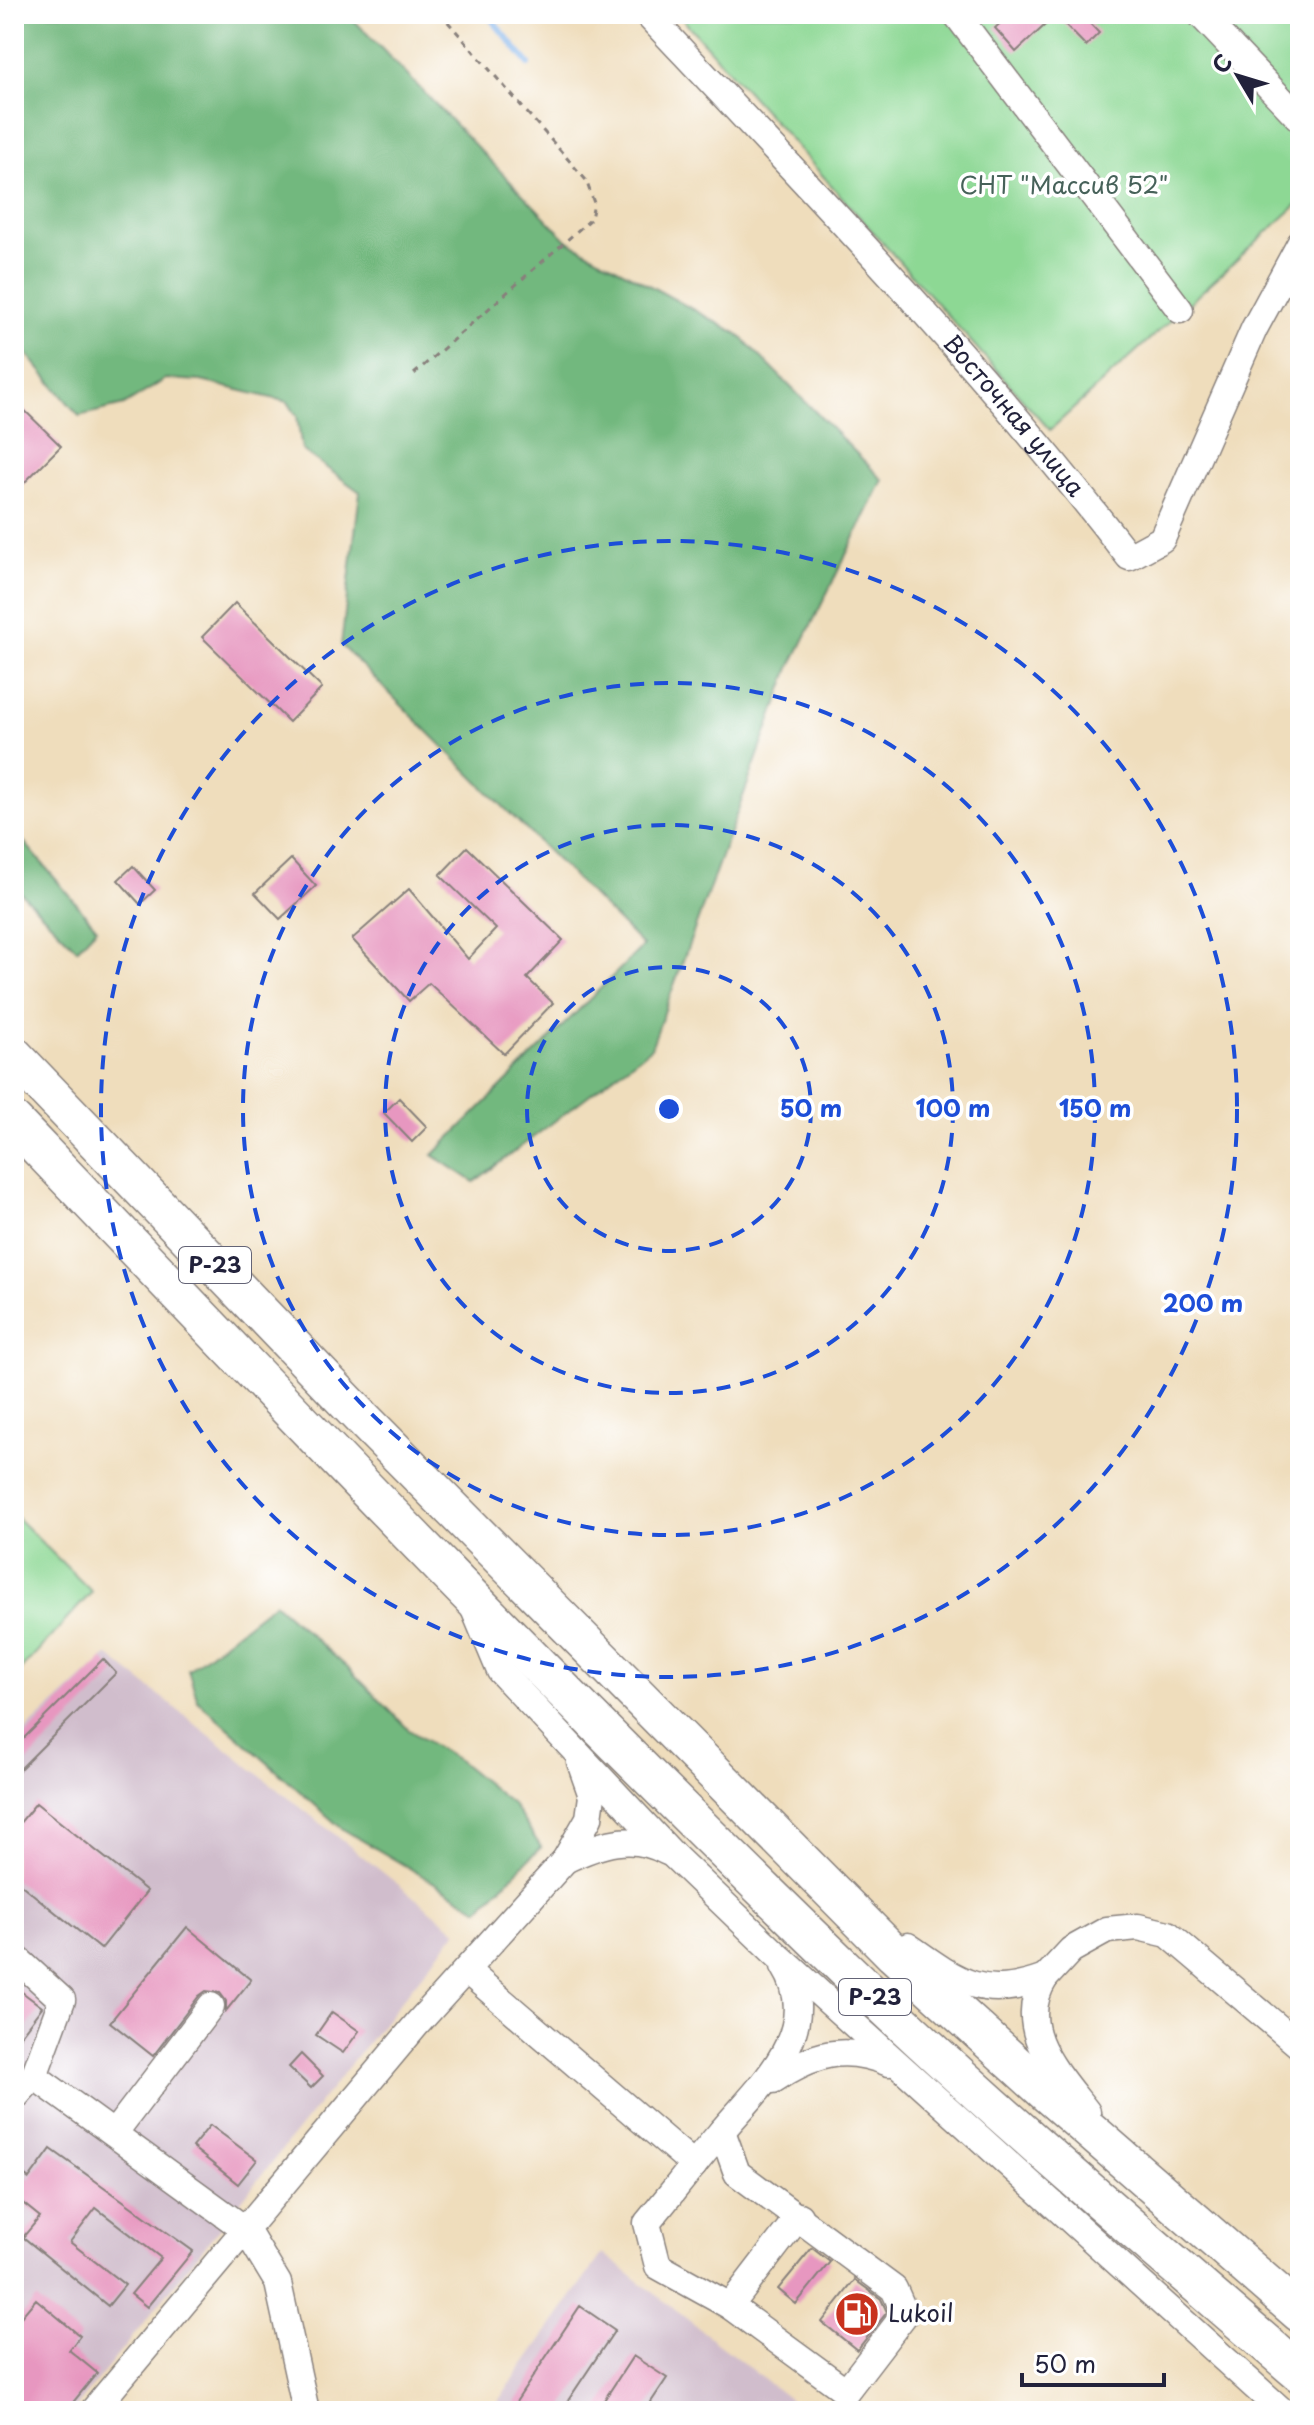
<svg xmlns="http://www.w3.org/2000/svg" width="1314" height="2425" font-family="'Playpen Sans',sans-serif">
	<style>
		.industrial { fill: #d0bdcc }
		.green { fill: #8dd894; stroke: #587d68; stroke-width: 2 }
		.forest { fill: #72b87e; stroke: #4a6d5c; stroke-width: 2 }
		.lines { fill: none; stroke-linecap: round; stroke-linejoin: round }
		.stream { stroke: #7bb0e9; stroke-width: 6 }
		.building { fill: #e797c0 }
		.minor-casing { stroke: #88807c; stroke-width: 29 }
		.highway-casing { stroke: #88807c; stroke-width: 41 }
		.path { stroke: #88807c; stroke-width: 3; stroke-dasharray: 6 6; stroke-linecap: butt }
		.minor { stroke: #fff; stroke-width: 26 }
		.highway { stroke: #fff; stroke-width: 38 }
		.ring { fill: none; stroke: #1d4ed8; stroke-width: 4; stroke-dasharray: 14 10 }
		.labels { text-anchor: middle; stroke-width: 7; stroke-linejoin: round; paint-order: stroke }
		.shield { fill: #fff; stroke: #646476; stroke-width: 2 }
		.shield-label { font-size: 22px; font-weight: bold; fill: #22223b }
		.park-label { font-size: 24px; fill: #47625a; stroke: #fff }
		.street-label { font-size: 24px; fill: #22223b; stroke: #fff }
		.poi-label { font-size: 24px; fill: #22223b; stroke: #fff; text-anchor: start }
		.centre { fill: #1d4ed8; stroke: #fff; stroke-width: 4 }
		.ring-label { font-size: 24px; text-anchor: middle; font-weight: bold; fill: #1d4ed8; stroke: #fff; stroke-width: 7; stroke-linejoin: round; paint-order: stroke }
	</style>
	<rect width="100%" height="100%" fill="#fff"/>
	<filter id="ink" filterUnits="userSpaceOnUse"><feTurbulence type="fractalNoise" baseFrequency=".0125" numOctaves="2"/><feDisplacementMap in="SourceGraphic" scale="16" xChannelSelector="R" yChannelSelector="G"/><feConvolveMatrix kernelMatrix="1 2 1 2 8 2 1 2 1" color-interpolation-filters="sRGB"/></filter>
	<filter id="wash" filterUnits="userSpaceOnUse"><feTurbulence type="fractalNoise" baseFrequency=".006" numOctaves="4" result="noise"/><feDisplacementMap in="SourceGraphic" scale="32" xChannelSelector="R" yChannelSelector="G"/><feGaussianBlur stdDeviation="1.8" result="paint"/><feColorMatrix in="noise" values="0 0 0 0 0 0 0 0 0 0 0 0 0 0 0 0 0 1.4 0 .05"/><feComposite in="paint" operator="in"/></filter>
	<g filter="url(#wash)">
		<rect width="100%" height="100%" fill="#efddbc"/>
		<path class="industrial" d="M108,1655L457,1931L73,2411H14V1741Z
			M603,2253L804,2411H491Z"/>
		<path class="green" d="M678,14H1300V202L1050,430Z
			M14,1515L92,1592L14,1677Z"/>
		<path class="forest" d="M14,14H348L568,241L738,334L883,480L790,668L651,1048L474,1182L433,1155L643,946L341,645L360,492L302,450L297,416L288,402L201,381L166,379L124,405L79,416L27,354L14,346Z
			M14,830L97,928L77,949L14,886Z
			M274,1603L349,1669L409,1730L459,1761L513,1805L541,1847L479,1909L341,1828L198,1701L188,1670Z"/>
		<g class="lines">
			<path class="stream" d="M487,14L529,64"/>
		</g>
		<g id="blocks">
			<path class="building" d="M1010,14H1081L1099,33L1086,46L1056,15L1016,52L995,28Z
				M14,400L61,446L14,493Z
				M235,603L322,688L289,722L202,637Z
				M467,847L563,940L527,978L553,1003L504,1054L429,983L409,1001L352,939L409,889L468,959L496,929L440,875Z
				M291,859L316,886L280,919L255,893Z
				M133,866L155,890L140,904L118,880Z
				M399,1098L427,1127L412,1142L384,1113Z
				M103,1659L116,1673L14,1775V1748Z
				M36,1803L147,1891L101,1949L14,1879V1830Z
				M187,1927L251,1980L226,2011V2001L220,1993L206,1991L199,1996L153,2056L110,2022Z
				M14,1986L42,2007L14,2044Z
				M332,2012L359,2031L343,2053L316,2035Z
				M301,2054L323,2076L311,2088L289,2067Z
				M210,2125L257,2160L238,2184L192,2147Z
				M51,2149L193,2251L147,2307L131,2294L161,2258L96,2208L70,2242L125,2285L108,2306L23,2237L40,2217L14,2196V2180L20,2172L29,2179Z
				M812,2248L830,2262L796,2304L778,2289Z
				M855,2280L881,2299L887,2312L857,2350L822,2322Z
				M36,2299L80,2336L69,2350L97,2373L66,2411H28L14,2400V2325Z
				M580,2306L615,2330L561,2411H510Z
				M633,2356L667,2378L645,2411H597Z"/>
		</g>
	</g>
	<g filter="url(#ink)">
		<use href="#blocks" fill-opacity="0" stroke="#88807c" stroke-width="2"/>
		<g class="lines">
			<g class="minor-casing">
				<g id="minor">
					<path id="s1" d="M647,14C813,190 981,365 1129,557L1162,539L1254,329L1300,244"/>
					<path d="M956,14L1180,310"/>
					<path d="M1200,14L1300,119"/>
					<path d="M474,1609L500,1671L674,1856L775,1953L1282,2411"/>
					<path d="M565,1860C599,1844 632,1832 667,1852"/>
					<path d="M908,1946C959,1982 982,2001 1045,1978C1013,2028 1057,2073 1087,2112"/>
					<path d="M14,1956L62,2000L34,2076"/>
					<path d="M784,1966C825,2030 760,2086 722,2131C696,2161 672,2193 647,2223L658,2266L730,2306L799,2216"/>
					<path d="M466,1970L694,2165"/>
					<path d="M1045,1978L1071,1950L1107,1930L1138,1927L1168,1934L1300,2046"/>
					<path d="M773,2080C813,2054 843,2044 889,2063"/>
					<path d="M14,2098L34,2076L246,2230L278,2283L306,2411"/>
					<path d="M722,2131L737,2173L894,2289L905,2314L846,2391L730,2306"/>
					<path d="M115,2132L211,2006"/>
					<path d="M93,2411L417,2024L565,1860L589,1818L592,1796L580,1762"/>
				</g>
			</g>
			<g class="highway-casing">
				<path id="highway" d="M14,1056L359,1415L894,1954L1049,2095L1300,2313
					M14,1122C292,1413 570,1705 861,1984C1002,2119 1152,2245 1300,2373"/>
			</g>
			<path class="path" d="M414,374L591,219L594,203L586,180L441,14"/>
			<use href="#minor" class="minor"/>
			<use href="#highway" class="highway"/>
		</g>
	</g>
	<g class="ring">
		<circle cx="669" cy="1109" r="142"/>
		<circle cx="669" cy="1109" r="284"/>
		<circle cx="669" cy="1109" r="426"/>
		<circle cx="669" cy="1109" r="568"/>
	</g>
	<defs>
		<g id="fuel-disc" transform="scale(2.3)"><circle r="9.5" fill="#c8321e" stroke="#fff"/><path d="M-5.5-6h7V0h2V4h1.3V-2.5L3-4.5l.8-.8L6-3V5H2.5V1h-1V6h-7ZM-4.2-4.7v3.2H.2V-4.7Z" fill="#fff"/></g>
	</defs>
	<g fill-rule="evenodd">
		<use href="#fuel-disc" x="857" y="2314"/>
	</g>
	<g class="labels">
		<g class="shield">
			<rect x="179" y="1247" width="72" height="36" rx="6"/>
			<rect x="839" y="1979" width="72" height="36" rx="6"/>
		</g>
		<g class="shield-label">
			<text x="215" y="1273">Р-23</text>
			<text x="875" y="2005">Р-23</text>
		</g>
		<g class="park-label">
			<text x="1064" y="194">СНТ "Массив 52"</text>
		</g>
		<g class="street-label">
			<text dy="8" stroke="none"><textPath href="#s1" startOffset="544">Восточная улица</textPath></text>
		</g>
		<g class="poi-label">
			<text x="888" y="2322">Lukoil</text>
		</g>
	</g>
	<circle cx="669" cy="1109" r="12" class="centre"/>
	<g class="ring-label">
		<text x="811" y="1117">50 m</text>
		<text x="953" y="1117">100 m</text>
		<text x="1095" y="1117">150 m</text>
		<text x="1203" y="1312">200 m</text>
	</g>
	<rect width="1314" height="2425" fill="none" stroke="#fff" stroke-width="48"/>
	<g transform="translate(1238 76) rotate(308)" stroke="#ffffff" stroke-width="6" paint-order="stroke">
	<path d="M0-6L14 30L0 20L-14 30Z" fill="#22223b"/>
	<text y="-12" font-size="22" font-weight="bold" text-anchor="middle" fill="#22223b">С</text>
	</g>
	<path d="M1022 2373v12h142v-12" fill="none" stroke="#22223b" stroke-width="4"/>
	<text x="1034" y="2373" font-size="24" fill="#22223b" stroke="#ffffff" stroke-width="6" paint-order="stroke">50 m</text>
</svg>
